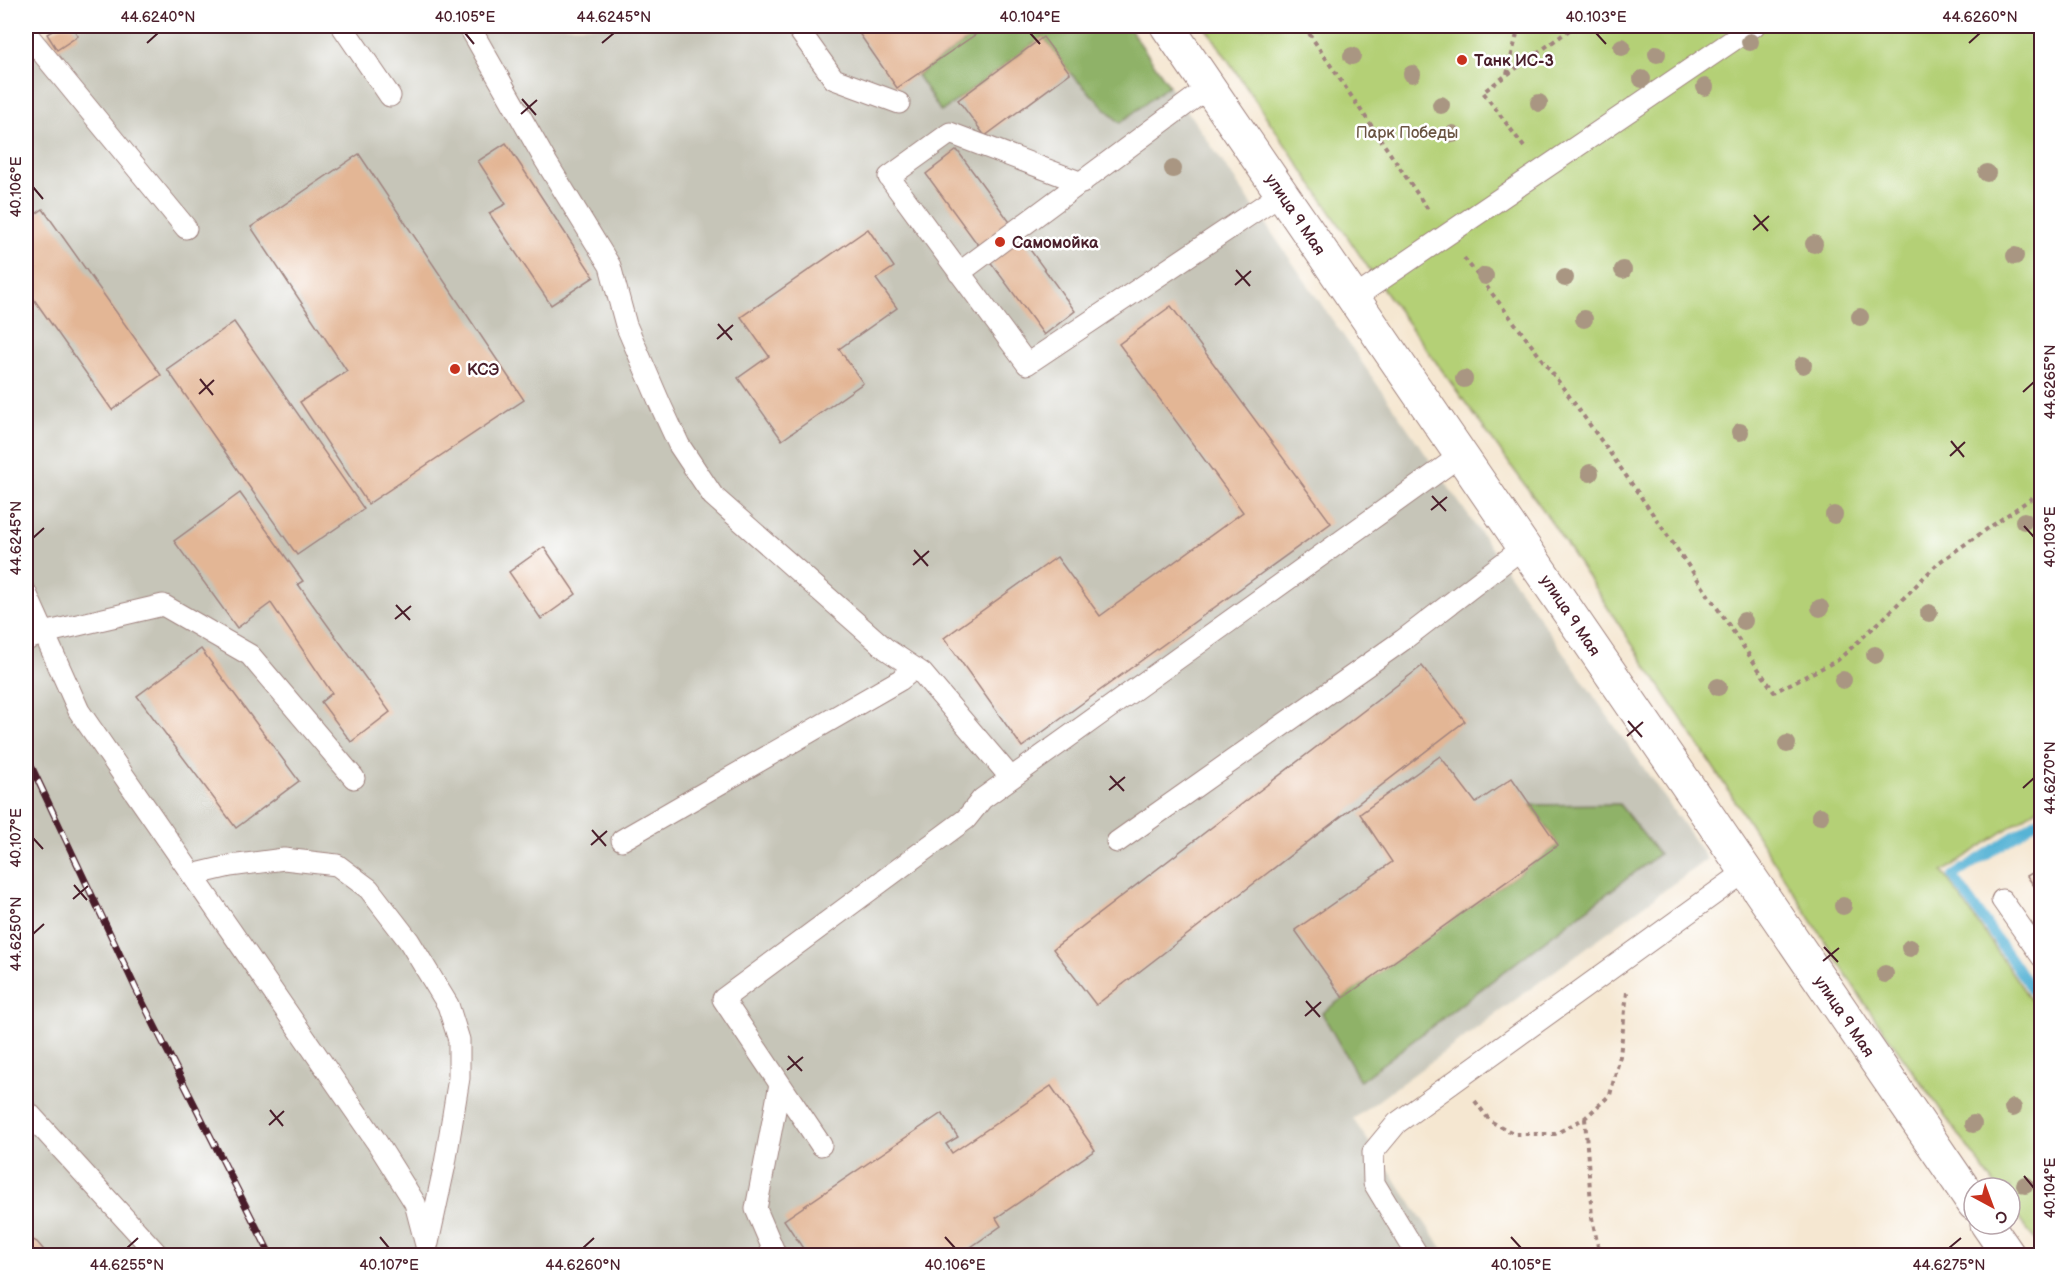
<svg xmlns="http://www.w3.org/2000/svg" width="2067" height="1281" font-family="'Balsamiq Sans',sans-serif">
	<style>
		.industrial { fill: #c6c5b8 }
		.green { fill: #b4d076; stroke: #7f7850; stroke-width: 1.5 }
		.forest { fill: #8fb267; stroke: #6c6849; stroke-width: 1.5 }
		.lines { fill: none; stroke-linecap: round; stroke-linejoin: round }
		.stream { stroke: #57b3d5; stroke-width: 10 }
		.building { fill: #e3b695 }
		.service-casing { stroke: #a0837e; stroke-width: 23 }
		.minor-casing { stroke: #a0837e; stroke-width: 35 }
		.path { stroke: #a0837e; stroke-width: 4; stroke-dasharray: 4.5 4.5; stroke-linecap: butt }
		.service { stroke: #fff; stroke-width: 21 }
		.minor { stroke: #fff; stroke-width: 33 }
		.rail-casing { stroke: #4a1f2b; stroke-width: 7 }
		.rail { stroke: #fff; stroke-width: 4.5; stroke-dasharray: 14; stroke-linecap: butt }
		.tree { fill: #a99682 }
		.ticks { fill: none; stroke: #4a1f2b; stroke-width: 2 }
		.poi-dot { fill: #c8321e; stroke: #fff; stroke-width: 2 }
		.labels { text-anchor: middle; stroke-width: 5; stroke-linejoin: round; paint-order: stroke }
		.poi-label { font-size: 16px; font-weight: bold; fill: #4a1f2b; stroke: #fff; text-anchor: start }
		.park-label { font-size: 16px; fill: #6a5442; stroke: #fff }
		.street-label { font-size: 16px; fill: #4a1f2b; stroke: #fff }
		.neatline { fill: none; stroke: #4a1f2b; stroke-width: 2 }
		.ticks-label { font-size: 15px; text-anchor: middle; fill: #4a1f2b }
	</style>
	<rect width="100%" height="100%" fill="#fff"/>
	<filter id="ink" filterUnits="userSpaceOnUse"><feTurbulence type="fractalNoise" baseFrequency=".0167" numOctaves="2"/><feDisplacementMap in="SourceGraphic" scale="12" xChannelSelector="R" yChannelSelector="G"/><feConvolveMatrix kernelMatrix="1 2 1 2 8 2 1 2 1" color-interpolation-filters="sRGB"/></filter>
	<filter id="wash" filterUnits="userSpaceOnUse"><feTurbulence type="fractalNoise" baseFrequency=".008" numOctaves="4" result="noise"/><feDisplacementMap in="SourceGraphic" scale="24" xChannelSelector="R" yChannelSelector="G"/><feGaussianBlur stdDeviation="1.35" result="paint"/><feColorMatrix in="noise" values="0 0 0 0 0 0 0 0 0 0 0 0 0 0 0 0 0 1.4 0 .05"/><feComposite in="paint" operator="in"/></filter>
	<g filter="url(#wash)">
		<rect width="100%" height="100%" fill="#f5e7d1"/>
		<path class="industrial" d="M61,26H1128L1707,859L1353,1119L1447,1255L26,1256V48Z"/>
		<path class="green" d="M1205,26H2041V806L1943,872L2041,1015V1248L2010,1206V1188H1997L1869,1010L1721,779L1546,514L1378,282Z"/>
		<path class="forest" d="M979,26H1128L1169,85L1120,123L1070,73L1043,37L941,112L917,75L982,30Z
			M1619,804L1659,854L1360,1081L1322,1013L1558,845L1531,805Z"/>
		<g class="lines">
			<path class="stream" d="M2042,818L1953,876L2042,1004"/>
		</g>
		<g id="blocks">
			<path class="building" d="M61,26H72L78,36L57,50L47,34Z
				M854,26H979L982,30L897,88Z
				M1043,37L1070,73L985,136L958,100Z
				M506,143L594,277L551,305L489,213L506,204L478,161Z
				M957,150L1075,311L1044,335L926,174Z
				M359,154L524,400L368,504L300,402L347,371L251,227Z
				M43,209L161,375L112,410L26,288V221Z
				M868,229L894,267L876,279L897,308L839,349L863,383L782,440L738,378L769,356L741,317Z
				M1171,306L1331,523L1022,747L944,638L1057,557L1100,616L1243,512L1119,344Z
				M234,322L364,509L297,555L167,369Z
				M240,493L303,581L298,584L390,712L351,742L321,702L332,693L271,603L237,628L174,541Z
				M544,547L576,594L541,619L509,572Z
				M201,649L299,781L236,828L137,696Z
				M1422,666L1465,721L1096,1005L1053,949Z
				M1440,756L1476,803L1512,778L1558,845L1343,998L1295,930L1392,862L1360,814Z
				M2042,867V897L2027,876Z
				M1051,1086L1095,1150L996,1218L1001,1226L958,1256H808L784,1220L942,1113L958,1137L946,1144L952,1153Z
				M26,1236L37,1242L49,1256H26Z"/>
		</g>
	</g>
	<g filter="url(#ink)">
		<use href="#blocks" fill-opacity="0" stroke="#a0837e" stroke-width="1.5"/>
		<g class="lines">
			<g class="service-casing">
				<path id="service" d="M342,26L390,96
					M469,26L545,160L610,266L626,325L661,406L679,445L713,496L886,649L922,673L1011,778
					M796,26L834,79L899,103
					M26,33L186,228
					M1082,183L950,133L889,177L1027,364L1282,193
					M959,273L1209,87
					M1354,298L1754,26
					M26,593L79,711L376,1141L415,1203L427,1249V1256
					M26,640L44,633L163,605L250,655L354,778
					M622,840L900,680L915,668
					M1117,842L1403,640L1524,547
					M192,875L230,866L284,859L337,865L369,889L409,941L448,1005L459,1040V1078L445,1164L428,1243
					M2002,900L2042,957
					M26,1110L159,1256
					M821,1145L723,999L966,819L982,799L1461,455
					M776,1256L756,1209L780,1084
					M1418,1256L1374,1183L1373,1152L1397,1123L1746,871"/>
			</g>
			<g class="minor-casing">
				<path id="minor" d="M1167,26L1974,1204
					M1987,1224L2009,1256"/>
			</g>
			<path class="path" d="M1304,26L1429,211
				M1507,74L1519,26
				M1524,147L1483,92L1575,26
				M1464,258C1575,397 1674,544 1774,692L1838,660L1885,617L1938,563L2042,491
				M1475,1101L1490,1121L1515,1134H1555L1585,1118L1610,1095L1620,1056L1627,992
				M1585,1118L1592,1218L1600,1256"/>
			<use href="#service" class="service"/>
			<use href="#minor" class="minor"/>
			<g class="rail-casing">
				<path id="rail" d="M26,755L136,989L271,1256"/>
			</g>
			<use href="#rail" class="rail"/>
		</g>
		<g class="tree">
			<circle cx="1750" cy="42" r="9"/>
			<circle cx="1622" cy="47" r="9"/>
			<circle cx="1657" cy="54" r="9"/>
			<circle cx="1352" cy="56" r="9"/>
			<circle cx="1412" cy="74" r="9"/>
			<circle cx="1642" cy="79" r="9"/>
			<circle cx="1705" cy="87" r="9"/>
			<circle cx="1539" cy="103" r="9"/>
			<circle cx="1441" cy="105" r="9"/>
			<circle cx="1453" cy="134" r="9"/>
			<circle cx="1173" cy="169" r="9"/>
			<circle cx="1987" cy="173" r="9"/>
			<circle cx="1814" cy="244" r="9"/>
			<circle cx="2015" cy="256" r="9"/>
			<circle cx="1623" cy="270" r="9"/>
			<circle cx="1485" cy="276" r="9"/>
			<circle cx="1565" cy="278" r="9"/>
			<circle cx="1860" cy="317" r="9"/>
			<circle cx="1584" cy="319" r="9"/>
			<circle cx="1803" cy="365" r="9"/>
			<circle cx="1464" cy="379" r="9"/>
			<circle cx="1740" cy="432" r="9"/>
			<circle cx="1590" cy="473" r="9"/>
			<circle cx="1834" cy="515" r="9"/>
			<circle cx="2024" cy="521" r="9"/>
			<circle cx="1820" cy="608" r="9"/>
			<circle cx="1929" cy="613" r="9"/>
			<circle cx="1744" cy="621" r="9"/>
			<circle cx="1875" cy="655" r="9"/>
			<circle cx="1843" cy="680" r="9"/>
			<circle cx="1718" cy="687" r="9"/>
			<circle cx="1787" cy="744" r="9"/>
			<circle cx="1820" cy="816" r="9"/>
			<circle cx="1843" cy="906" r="9"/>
			<circle cx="1910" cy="948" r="9"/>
			<circle cx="1885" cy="974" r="9"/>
			<circle cx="2013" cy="1108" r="9"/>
			<circle cx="1973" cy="1124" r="9"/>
			<circle cx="2025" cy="1185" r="9"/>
		</g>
	</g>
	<path class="ticks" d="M465,33L474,44M1030,33L1040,44M1596,33L1606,44M147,43L158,33M602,43L614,33M1969,43L1980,33M522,99L536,115M521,114L537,100M33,187L43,199M1754,215L1768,231M1753,230L1769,216M1236,270L1250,286M1235,285L1251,271M718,324L732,340M717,339L733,325M200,379L213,395M2023,392L2034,382M199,394L214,380M1951,441L1964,457M1950,456L1965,442M1432,496L1446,511M1431,510L1447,497M2024,526L2034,537M33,538L44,528M914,550L928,566M913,565L929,551M396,605L410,620M395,619L411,606M1628,721L1642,737M1627,736L1643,722M1110,776L1124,791M2023,788L2034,778M1109,790L1125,777M592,830L606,846M33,838L43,849M591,845L607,831M74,885L87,900M73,899L88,886M33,934L44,924M1824,947L1838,962M1823,961L1839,948M1306,1001L1320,1017M1305,1016L1321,1002M788,1056L802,1071M787,1070L803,1057M270,1110L283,1126M269,1125L284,1111M2024,1176L2034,1188M380,1237L389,1248M945,1237L955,1248M1511,1237L1521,1248M127,1248L138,1238M583,1248L594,1238M1949,1248L1961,1238"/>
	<g class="poi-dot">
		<circle cx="1462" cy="60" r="6"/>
		<circle cx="1000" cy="242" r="6"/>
		<circle cx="455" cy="369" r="6"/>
	</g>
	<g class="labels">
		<g class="poi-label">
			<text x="1474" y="66">Танк ИС-3</text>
			<text x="1012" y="248">Самомойка</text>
			<text x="467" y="375">КСЭ</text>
		</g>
		<g class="park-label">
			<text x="1407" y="138">Парк Победы</text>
		</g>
		<g class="street-label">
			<text transform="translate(1296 214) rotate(56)" y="6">улица 9 Мая</text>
			<text transform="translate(1571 615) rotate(56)" y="6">улица 9 Мая</text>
			<text transform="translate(1845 1016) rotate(56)" y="6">улица 9 Мая</text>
		</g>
	</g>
	<rect width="2067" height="1281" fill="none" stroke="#fff" stroke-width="66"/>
	<g transform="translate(1992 1206) rotate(139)"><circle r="28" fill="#ffffff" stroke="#b7a5aa" stroke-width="1.5"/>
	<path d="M0-4.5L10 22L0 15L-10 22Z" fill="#c8321e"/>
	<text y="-9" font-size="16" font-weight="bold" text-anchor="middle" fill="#4a1f2b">С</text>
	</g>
	<rect x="33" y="33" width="2001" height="1215" class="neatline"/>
	<g class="ticks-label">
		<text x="158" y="22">44.6240°N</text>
		<text x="465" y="22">40.105°E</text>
		<text x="614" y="22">44.6245°N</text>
		<text x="1030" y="22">40.104°E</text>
		<text x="1596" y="22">40.103°E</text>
		<text x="1980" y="22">44.6260°N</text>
		<text transform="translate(16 187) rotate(-90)" y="5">40.106°E</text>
		<text transform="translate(2050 382) rotate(-90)" y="5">44.6265°N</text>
		<text transform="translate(2050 537) rotate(-90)" y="5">40.103°E</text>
		<text transform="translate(16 538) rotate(-90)" y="5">44.6245°N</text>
		<text transform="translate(2050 778) rotate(-90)" y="5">44.6270°N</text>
		<text transform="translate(16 838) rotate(-90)" y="5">40.107°E</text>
		<text transform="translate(16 934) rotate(-90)" y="5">44.6250°N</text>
		<text transform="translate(2050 1188) rotate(-90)" y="5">40.104°E</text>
		<text x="127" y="1270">44.6255°N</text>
		<text x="389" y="1270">40.107°E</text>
		<text x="583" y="1270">44.6260°N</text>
		<text x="955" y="1270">40.106°E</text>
		<text x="1521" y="1270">40.105°E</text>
		<text x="1949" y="1270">44.6275°N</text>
	</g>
</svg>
